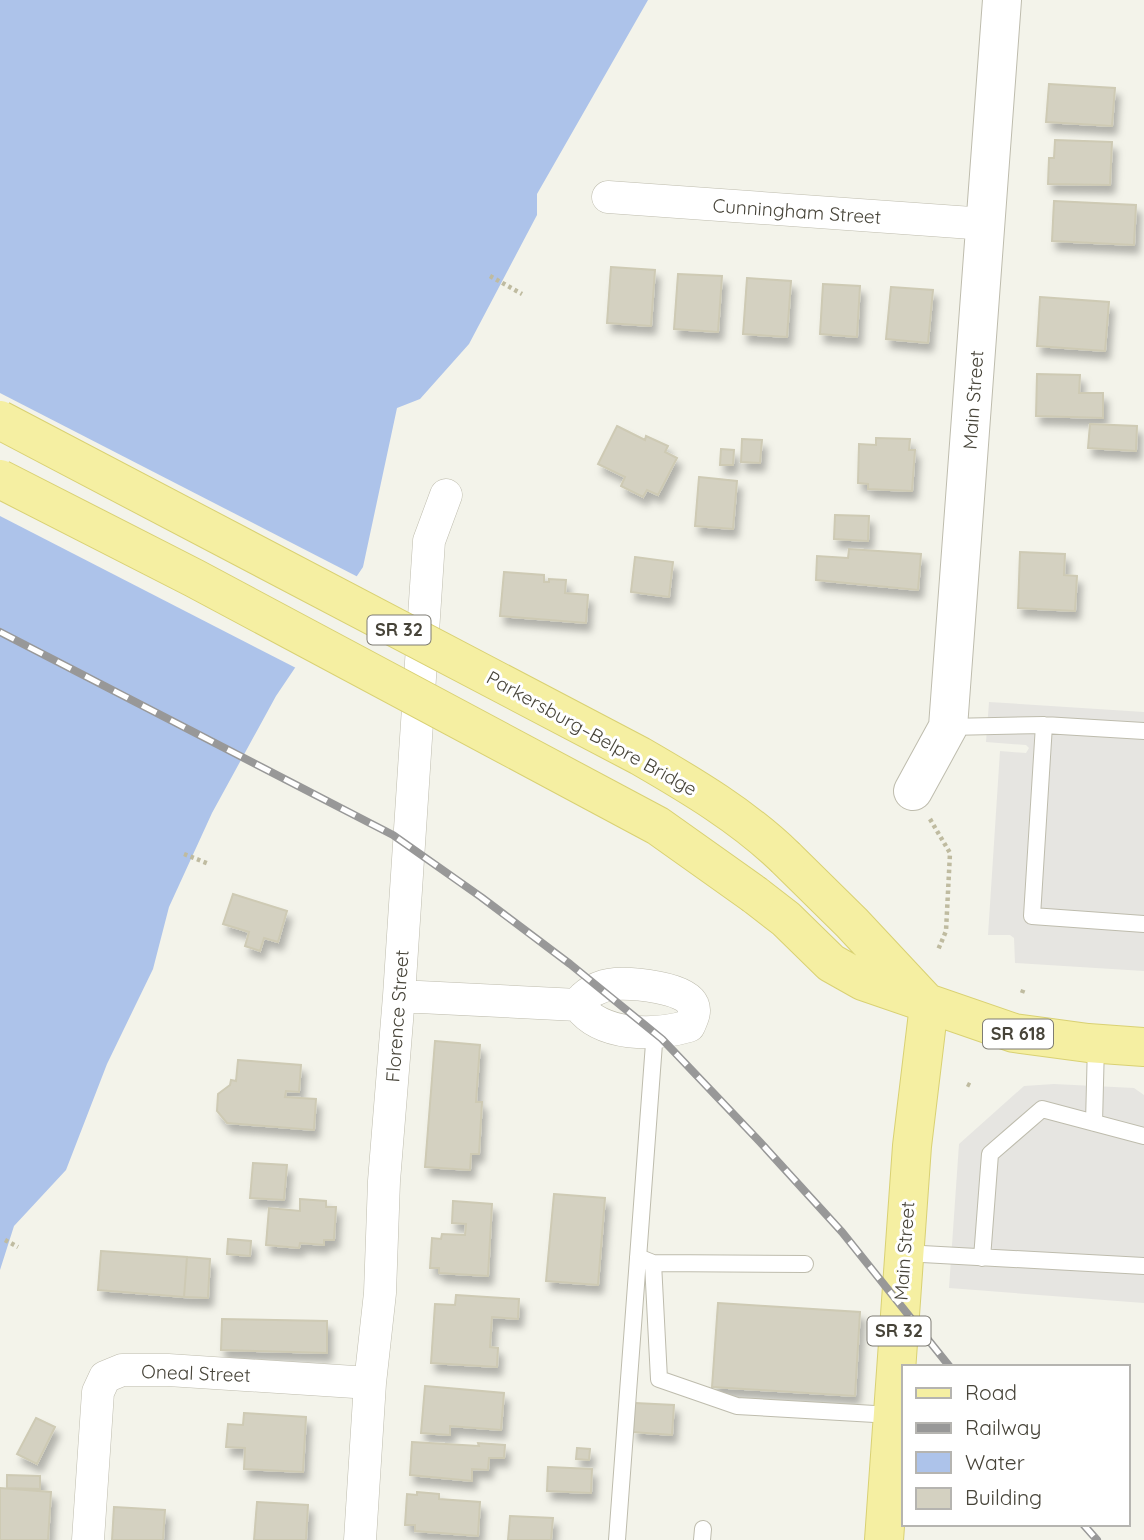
<svg xmlns="http://www.w3.org/2000/svg" width="1144" height="1540" font-family="Quicksand,sans-serif">
	<style>
		.parking { fill: #e6e5e1 }
		.water { fill: #adc3ea }
		.pier { fill: #f3f3ea }
		.building { fill: #d4d1c1; stroke: #cecab4; stroke-width: 2; filter: url(#shadow) }
		.lines { fill: none; stroke-linecap: round; stroke-linejoin: round }
		.service-casing { stroke: #bebcad; stroke-width: 18 }
		.minor-casing { stroke: #bebcad; stroke-width: 33 }
		.tertiary-casing { stroke: #bebcad; stroke-width: 40 }
		.primary-casing { stroke: #d9d173; stroke-width: 40 }
		.path { stroke: #bfbba0; stroke-width: 4.5; stroke-dasharray: 3.5 3.5; stroke-linecap: butt }
		.service { stroke: #fff; stroke-width: 16 }
		.minor { stroke: #fff; stroke-width: 32 }
		.tertiary { stroke: #fff; stroke-width: 38 }
		.primary { stroke: #f5efa2; stroke-width: 38 }
		.rail-casing { stroke: #989898; stroke-width: 8 }
		.rail { stroke: #fff; stroke-width: 5; stroke-dasharray: 16; stroke-linecap: butt }
		.primary-bridge-casing { stroke: #d9d173; stroke-width: 40; stroke-linecap: butt }
		.primary-bridge { stroke: #f5efa2; stroke-width: 38 }
		.labels { text-anchor: middle; stroke-width: 6; stroke-linejoin: round; paint-order: stroke }
		.shield { fill: #fff; stroke: #7e7c74; stroke-width: 2 }
		.shield-label { font-size: 18px; font-weight: bold; fill: #474439 }
		.street-label { font-size: 19px; fill: #474439; stroke: #fff }
	</style>
	<defs>
		<filter id="shadow"><feDropShadow dx="4.5" dy="8" stdDeviation="3.5" flood-color="#0004"/></filter>
	</defs>
	<rect width="100%" height="100%" fill="#f3f3ea"/>
	<path class="parking" d="M989,702L1144,712V971L1015,963L1014,938L1010,935H988L1000,751L1026,753L1029,748L1026,745L986,742Z
		M1054,1084L1134,1088L1144,1095V1303L949,1288L959,1144L1024,1086Z"/>
	<path class="water" d="M0,0H648L537,194V215L469,344L420,399L397,408L363,567L276,696L212,813L169,907L153,969L107,1064L66,1170L14,1226L0,1270Z"/>
	<path class="pier" d="M0,393L360,578L298,669L0,516Z"/>
	<path class="building" d="M1049,84L1115,88L1112,126L1046,122Z
		M1055,140L1112,142L1110,185L1048,184L1049,158H1054Z
		M1054,201L1136,205L1134,245L1052,241Z
		M611,267L655,270L651,326L607,323Z
		M678,274L722,276L718,332L674,329Z
		M747,278L791,281L787,337L743,334Z
		M823,284L860,286L857,337L820,334Z
		M891,287L933,290L928,343L886,339Z
		M1040,297L1109,302L1105,351L1037,346Z
		M1037,374L1080,375L1079,393H1103V418L1036,416Z
		M1090,424L1137,426L1136,451L1088,448Z
		M617,426L645,440L646,436L668,446L665,452L677,458L658,495L647,490L643,497L621,486L625,477L598,464Z
		M876,438L910,439L909,450H915L912,491L868,489V484L858,483L859,444L876,445Z
		M742,439L762,440L760,463L741,462Z
		M721,449L734,450L733,465H720Z
		M699,477L737,481L733,529L695,526Z
		M835,515L869,516L868,541L834,539Z
		M849,549L921,554L918,590L816,580L817,556L848,558Z
		M1020,552L1065,554L1064,575L1077,576L1075,611L1018,608Z
		M635,557L673,562L669,597L631,592Z
		M504,572L544,575V582H549V579L566,580L565,593L588,595L586,623L500,616Z
		M233,894L287,911L278,942L264,938L260,951L245,946L249,932L223,924Z
		M435,1041L480,1045L476,1102H482L479,1154H471L470,1170L425,1167Z
		M238,1060L301,1065L299,1092L286,1091L285,1097L316,1099L314,1130L227,1123L217,1111L218,1094L230,1085L231,1080L236,1081Z
		M253,1163L287,1165L284,1200L250,1198Z
		M554,1194L605,1198L598,1285L546,1281Z
		M300,1199L326,1201V1207H336L334,1240H324V1245L300,1243L299,1248L266,1245L269,1208L300,1211Z
		M453,1201L492,1204L488,1276L439,1273V1268H430L432,1238L441,1239L442,1234L465,1235L466,1224L452,1223Z
		M228,1239L251,1241L250,1256L227,1254Z
		M101,1251L187,1257L184,1297L98,1290Z
		M187,1257L210,1259L208,1298L184,1297Z
		M456,1295L519,1299L518,1319L492,1317L490,1347L498,1348L497,1367L431,1363L435,1304L455,1305Z
		M718,1303L860,1312L855,1396L712,1387Z
		M222,1319L327,1321V1353L221,1350Z
		M425,1386L504,1393L501,1430L450,1426V1435L421,1433Z
		M635,1403L674,1405L672,1435L633,1432Z
		M244,1413L306,1417L303,1472L244,1469L245,1448L226,1447L228,1424L243,1425Z
		M36,1418L55,1427L37,1464L17,1454Z
		M412,1442L479,1446L478,1443L505,1445L504,1458H489L488,1470L472,1469V1481L410,1475Z
		M577,1448L590,1449L589,1460L576,1459Z
		M548,1467L592,1469L591,1493L547,1491Z
		M7,1475L40,1476V1489L7,1488Z
		M0,1488L51,1492L48,1540H0Z
		M417,1492L439,1494V1499L480,1502L478,1536L415,1531V1525H405L407,1494L417,1495Z
		M257,1502L308,1505L306,1540H254Z
		M114,1507L165,1510L163,1540H112Z
		M510,1516L553,1518L551,1540H508Z"/>
	<g class="lines">
		<g class="service-casing">
			<path id="service" d="M1044,725L1032,916L1144,924
				M948,727L1044,725L1144,731
				M1094,1123L1096,1044
				M904,1253L1144,1266
				M638,1257L653,1263L659,1379L737,1406L892,1415
				M982,1258L990,1154L1042,1109L1144,1136
				M653,1263L805,1264
				M617,1540L655,1030
				M702,1540L703,1529"/>
		</g>
		<g class="minor-casing">
			<path id="minor" d="M608,197L986,224
				M399,996L578,1005C601,1037 654,1036 689,1026C692,1019 696,1012 693,1005C686,987 632,983 615,984C601,985 584,993 578,1005
				M88,1540L98,1392L105,1377L122,1370H168L370,1383
				M360,1540L370,1383L380,1293L384,1181L399,996L429,541L446,495"/>
		</g>
		<g class="tertiary-casing">
			<path id="tertiary" d="M913,791L948,727L1002,0"/>
		</g>
		<g class="primary-casing">
			<path id="primary" d="M786,858L852,923L923,999
				M755,895L786,919L831,963L863,981L1014,1033L1088,1043L1144,1047
				M884,1540L912,1146L929,1005"/>
		</g>
		<path class="path" d="M490,276L522,294
			M930,819L950,853L946,931L938,950
			M184,854L209,864
			M1022,993L1024,988
			M967,1084L973,1087
			M5,1240L18,1247"/>
		<use href="#service" class="service"/>
		<use href="#minor" class="minor"/>
		<use href="#tertiary" class="tertiary"/>
		<use href="#primary" class="primary"/>
		<g class="rail-casing">
			<path id="rail" d="M0,632L393,835L481,897L570,964L662,1039L760,1142L842,1232L950,1367
				M1083,1524L1097,1540"/>
		</g>
		<use href="#rail" class="rail"/>
		<g class="primary-bridge-casing">
			<path id="primary-bridge" d="M0,420L640,756C692,786 744,817 786,858
				M0,479L194,578L658,826L755,895"/>
		</g>
		<use href="#primary-bridge" class="primary-bridge"/>
	</g>
	<g class="labels">
		<g class="shield">
			<rect x="367.5" y="615.5" width="63" height="29" rx="5"/>
			<rect x="983" y="1019.5" width="70" height="29" rx="5"/>
			<rect x="867.5" y="1316.5" width="63" height="29" rx="5"/>
		</g>
		<g class="shield-label">
			<text x="399" y="636">SR 32</text>
			<text x="1018" y="1040">SR 618</text>
			<text x="899" y="1337">SR 32</text>
		</g>
		<g class="street-label">
			<text transform="translate(797 211) rotate(4)" y="7">Cunningham Street</text>
			<text transform="translate(973 400) rotate(-86)" y="7">Main Street</text>
			<text transform="translate(592 733) rotate(29)" y="7">Parkersburg–Belpre Bridge</text>
			<text transform="translate(397 1016) rotate(-86)" y="7">Florence Street</text>
			<text transform="translate(904 1251) rotate(-86)" y="7">Main Street</text>
			<text transform="translate(196 1373) rotate(2)" y="7">Oneal Street</text>
		</g>
	</g>
	<rect x="902" y="1365" width="228" height="161" fill="#ffffff" stroke="#b5b4b0" stroke-width="2"/>
	<rect x="916" y="1388" width="35" height="10" fill="#f5efa2" stroke="#b5b4b0" stroke-width="2"/>
	<text x="965" y="1400" font-size="21" fill="#474439">Road</text>
	<rect x="916" y="1423" width="35" height="10" fill="#989898" stroke="#b5b4b0" stroke-width="2"/>
	<text x="965" y="1435" font-size="21" fill="#474439">Railway</text>
	<rect x="916" y="1452" width="35" height="21" fill="#adc3ea" stroke="#b5b4b0" stroke-width="2"/>
	<text x="965" y="1470" font-size="21" fill="#474439">Water</text>
	<rect x="916" y="1488" width="35" height="21" fill="#d4d1c1" stroke="#b5b4b0" stroke-width="2"/>
	<text x="965" y="1505" font-size="21" fill="#474439">Building</text>
</svg>
